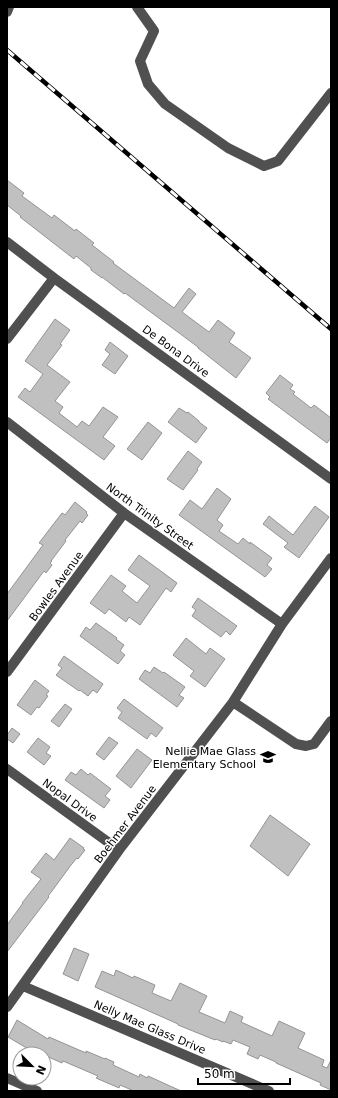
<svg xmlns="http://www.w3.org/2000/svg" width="338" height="1098" font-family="'DejaVu Sans',sans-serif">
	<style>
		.building { fill: #c0c0c0; stroke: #949494 }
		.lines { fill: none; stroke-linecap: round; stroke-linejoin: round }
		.minor { stroke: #505050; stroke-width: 10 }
		.rail-casing { stroke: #000; stroke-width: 4.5 }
		.rail { stroke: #fff; stroke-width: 3; stroke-dasharray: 9; stroke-linecap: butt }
		.labels { text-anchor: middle; stroke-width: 3; stroke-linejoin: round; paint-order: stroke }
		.street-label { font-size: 11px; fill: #000; stroke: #fff }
		.poi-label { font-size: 11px; fill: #000; stroke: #fff; text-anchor: end }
	</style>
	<rect width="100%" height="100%" fill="#fff"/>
	<path class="building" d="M7,180L24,193L22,196L52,218L54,215L75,231L76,229L94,243L92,245L114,262L113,263L174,308L189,288L196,294L182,312L209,332L218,320L235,333L229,342L251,358L236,378L198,348V347L125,293L124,294L102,277V278L91,270V268L76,256L74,259L20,217L21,216L7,205Z
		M55,319L70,330L60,344L62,345L47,365L70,382L55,401L63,407L59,413L77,427L82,421L89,426L103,407L118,417L103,437L115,446L104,460L18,397L25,388L30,392L43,374L25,361Z
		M110,342L128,356L115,374L102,365L110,354L105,350Z
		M280,375L293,385L290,389L295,392L293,394L311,408L314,405L331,418V438L327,443L268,399L270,397L266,393Z
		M179,408L187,413L188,412L199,421V422L207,428L196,443L168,422Z
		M148,422L162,433L142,460L127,449Z
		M188,451L202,462L197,469L198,470L183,490L167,479Z
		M217,488L231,499L217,520L223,525L219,531L238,544L243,538L250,544V542L272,558L267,565L272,569L265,577L179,515L190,500L202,509Z
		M75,502L87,512L86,513L88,515L82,523L80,521L65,540L66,541L51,561H52L50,563L52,565L46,573L44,571L7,621V594L43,545L39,543L62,513L65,515Z
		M315,506L329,517L299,558L284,547L288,543L263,524L269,516L293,535Z
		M139,555L177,583L171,592L166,588L140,625L129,617L126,622L109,609L105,614L90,603L111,575L126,586L122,591L137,603L150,586L128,570Z
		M198,598L237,626L230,635L226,631L221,637L192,616L196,610L192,607Z
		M96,623L117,638L116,639L124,645L120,651L125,655L118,664L80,636L86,627L90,630Z
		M186,638L206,654L210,648L225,659L205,687L190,676L194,671L173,655Z
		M64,656L103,684L97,693L93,690L88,696L80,690L79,691L56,675L62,668L58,665Z
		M154,667L163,673L164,672L185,687L179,695L184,698L177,707L139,679L145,670L150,673Z
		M35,680L49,691L46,695L48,696L39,708L37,707L31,715L17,705Z
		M124,699L163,728L156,737L151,733L147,739L118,718L122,712L117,708Z
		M65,704L72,709L59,727L51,721Z
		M12,728L20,734L13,743L7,739V735Z
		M109,737L118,743L104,760L96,754Z
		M38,738L50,747L46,753L51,756L44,765L27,752Z
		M137,749L152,760L131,788L116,776Z
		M81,769L88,775L90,773L111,789L105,796L110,800L104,808L65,780L71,772L76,775Z
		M270,815L310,844L288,876L250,846Z
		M70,838L84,848L83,849L85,850L78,859L77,858L71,865L52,891L48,896L49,897L7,952V925L23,903H22L41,879L31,872L46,853L54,860Z
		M74,948L89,954L78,981L63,974Z
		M116,970L133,978L134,976L155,985L152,993L171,1001L180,983L207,996L199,1012L225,1023L230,1011L243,1017L241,1022L272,1036L279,1021L305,1033L298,1048L324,1060L322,1066L327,1068L331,1060V1090L320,1085L321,1083L276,1063V1062L260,1055L258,1059L247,1054L250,1047L233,1040L231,1044L223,1041V1042L216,1039L215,1040L178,1025V1024L95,987L102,971L114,976Z
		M17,1020L48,1039L49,1037L86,1053V1051L105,1059V1058L114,1062L113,1065L139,1077L140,1074L147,1078L148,1076L181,1091H134L120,1085L119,1088L96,1078L98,1076L63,1061L62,1063L44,1055V1054L31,1049L30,1050L8,1037Z"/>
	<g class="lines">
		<path class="minor" d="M137,7L154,31L140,61L148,84L165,104L228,148L264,166L278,161L331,93
			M7,12L9,7
			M7,242L54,278L331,479
			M7,339L54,278
			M7,422L124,513L282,624
			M7,672L124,513
			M233,702L296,744L306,746L314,744L331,721
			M7,769L119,850
			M23,986L269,1091
			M7,1007L119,850L233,702L282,624L331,558
			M7,1078L37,1091"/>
		<g class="rail-casing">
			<path id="rail" d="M7,50L331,329"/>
		</g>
		<use href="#rail" class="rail"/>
	</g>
	<defs>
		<g id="school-bare" transform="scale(1.2)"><path d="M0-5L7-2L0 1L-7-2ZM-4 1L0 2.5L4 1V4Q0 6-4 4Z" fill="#000" stroke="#fff" stroke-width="2.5" paint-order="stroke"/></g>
	</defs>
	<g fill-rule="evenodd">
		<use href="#school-bare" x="268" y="757"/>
	</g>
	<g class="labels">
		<g class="street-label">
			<text transform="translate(176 351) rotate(36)" y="4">De Bona Drive</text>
			<text transform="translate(150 516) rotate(36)" y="4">North Trinity Street</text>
			<text transform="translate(56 586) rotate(-54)" y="4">Bowles Avenue</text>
			<text transform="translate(70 800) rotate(36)" y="4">Nopal Drive</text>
			<text transform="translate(125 824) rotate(-53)" y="4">Boehmer Avenue</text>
			<text transform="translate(150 1027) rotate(23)" y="4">Nelly Mae Glass Drive</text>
		</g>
		<g class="poi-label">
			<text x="256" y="755">Nellie Mae Glass<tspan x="256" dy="13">Elementary School</tspan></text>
		</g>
	</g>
	<rect width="338" height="1098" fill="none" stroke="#000000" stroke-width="16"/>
	<g transform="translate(32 1066) rotate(114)"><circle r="19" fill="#ffffff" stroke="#999999"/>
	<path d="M0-3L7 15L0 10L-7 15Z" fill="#000000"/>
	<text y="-6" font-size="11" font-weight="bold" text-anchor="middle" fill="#000000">N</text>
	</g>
	<path d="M198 1078v6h92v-6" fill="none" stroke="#000000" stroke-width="2"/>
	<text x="204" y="1078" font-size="12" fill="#000000" stroke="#ffffff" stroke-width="3" paint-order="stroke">50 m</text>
</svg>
